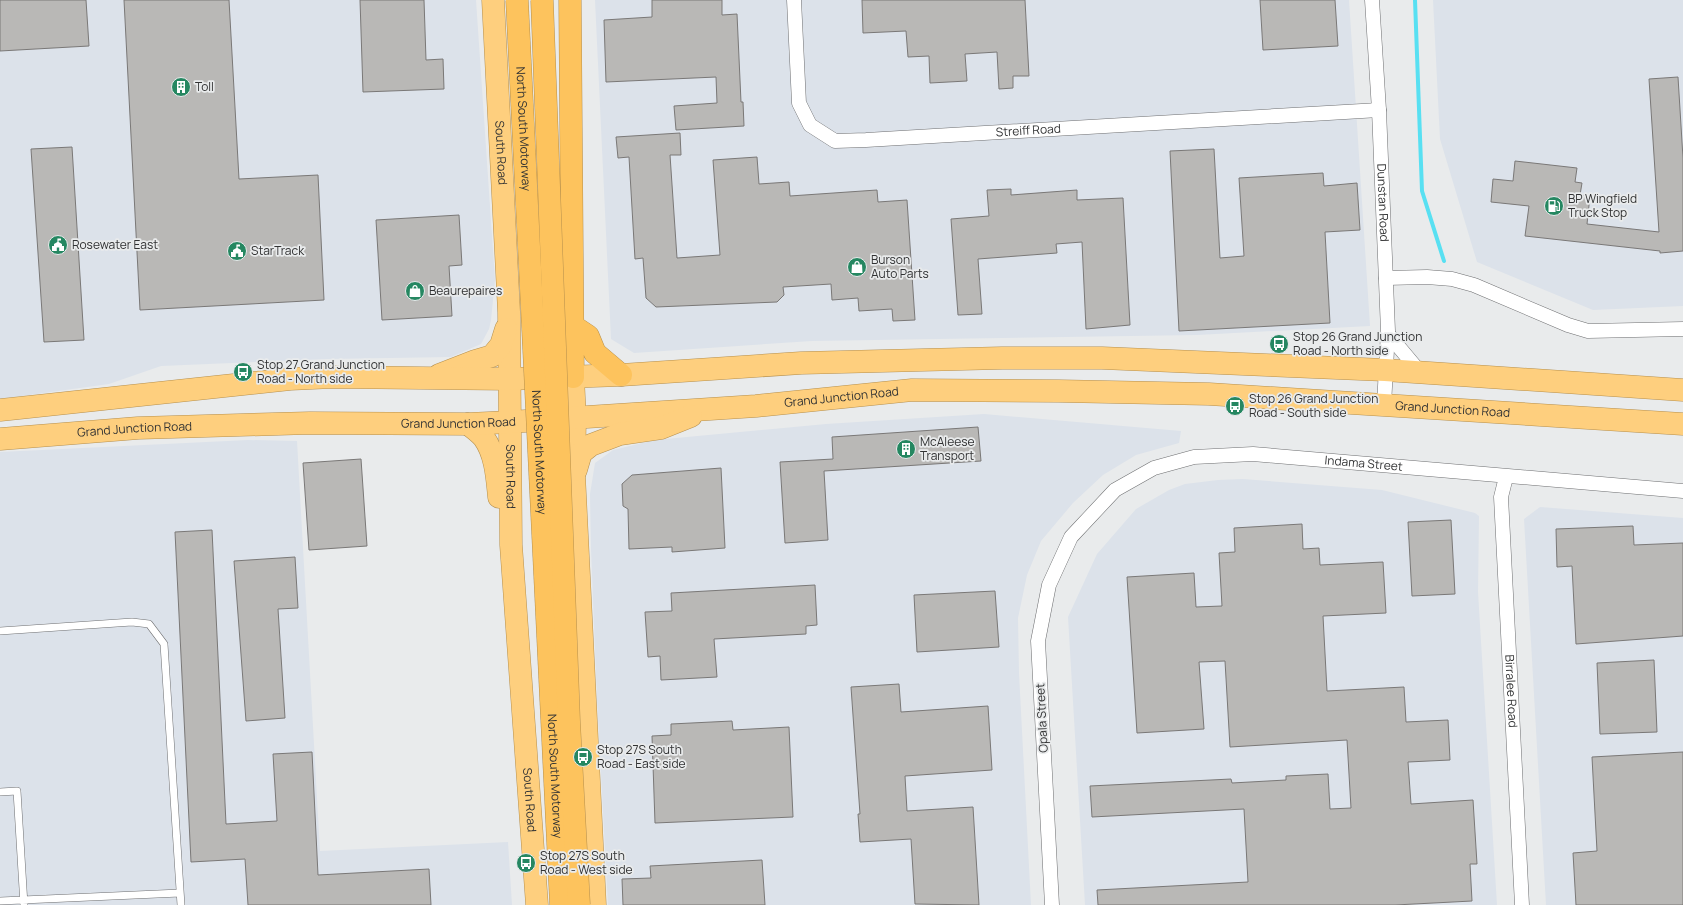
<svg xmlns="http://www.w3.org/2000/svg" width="1683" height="905" font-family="Manrope,sans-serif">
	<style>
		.built { fill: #dce2ea }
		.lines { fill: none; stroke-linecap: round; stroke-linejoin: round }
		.stream { stroke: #58e0f2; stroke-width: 4 }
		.building { fill: #b9b8b6; stroke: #7a7877 }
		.service-casing { stroke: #6e6f71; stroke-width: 8 }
		.minor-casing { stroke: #6e6f71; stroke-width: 15 }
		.trunk-casing { stroke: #b6904e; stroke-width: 23 }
		.motorway-casing { stroke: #b6904e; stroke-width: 23 }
		.service { stroke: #fff; stroke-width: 7 }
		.minor { stroke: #fff; stroke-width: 14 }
		.trunk { stroke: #fecf7e; stroke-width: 22 }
		.motorway { stroke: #fdc35d; stroke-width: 22 }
		.motorway-bridge-casing { stroke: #b6904e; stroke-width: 23; stroke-linecap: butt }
		.motorway-bridge { stroke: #fdc35d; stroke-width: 22 }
		.labels { text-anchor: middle; stroke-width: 3.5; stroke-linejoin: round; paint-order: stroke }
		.poi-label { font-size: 12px; fill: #313233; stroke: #e9ebec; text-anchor: start }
		.street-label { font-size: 12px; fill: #313233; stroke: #e9ebec }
	</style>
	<rect width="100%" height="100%" fill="#e9ebec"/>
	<path class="built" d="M0,0H476L495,280L491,320L489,329L481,344L451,357L328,359L161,366L109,384L0,399Z
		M595,0H1349L1370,326L1197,335L812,341L634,353L611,339Z
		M1433,0H1683V306L1593,310L1477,262L1440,139Z
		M984,414L1181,431L1179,443L1136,455L1103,475L1073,503L1041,541L1027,575L1018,618L1019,673L1031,905H608L597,700L591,549L590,494L595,463L613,450L655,440L826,424Z
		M248,440L297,441L320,851L508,842L512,905H0V452Z
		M1243,479L1382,490L1475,513L1479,516L1478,592L1497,905H1085L1068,617L1097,554L1136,509L1169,490L1185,484L1218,480Z
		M1540,507L1683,518V905H1546L1524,519Z"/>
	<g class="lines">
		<path class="stream" d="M1415,0L1422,191L1444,261"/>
	</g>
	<path class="building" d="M0,0H86L89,46L0,51Z
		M124,0H229L239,179L318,175L324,300L140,310Z
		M360,0H424L426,60L443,59L444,89L363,92Z
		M652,0H722V15L737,14L741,102H743L744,126L676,130L674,106L717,103L716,77L606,82L604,20L652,17Z
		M862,0H1025L1029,76H1013V88L999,89L997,52L965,54L967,81L930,83L929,56L908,57L906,31L863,33Z
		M1260,0H1335L1338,46L1263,50Z
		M1678,77L1683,158V251L1660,253V251L1525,236L1529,206L1491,202L1493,179L1513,181L1515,161L1577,168L1575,182L1582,183L1580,195L1590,196L1587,224L1659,232L1649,79Z
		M680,133L681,155H670L677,258L720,255L713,160L757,157L759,184L789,182L790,196L877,190L878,202L907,200L915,320L893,321L892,309L859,311L858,298L832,300L831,284L783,287L784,295L777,302L656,307L646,298L643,258L635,259L629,157L618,158L616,137Z
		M72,147L84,340L44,342L31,149Z
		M1214,149L1220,258L1244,256L1239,178L1323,173L1324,186L1357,183L1360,230L1325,232L1330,323L1179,331L1170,151Z
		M1011,189V195L1077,190V200L1123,198L1130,325L1086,329L1082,242L1056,244L1057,253L978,259L982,314L958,315L951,219L989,216L987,190Z
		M459,215L462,265L449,266L452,316L382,320L376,220Z
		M978,427L981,461L824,471L828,540L785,543L780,462L833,459L832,437Z
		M361,459L367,546L309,550L303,463Z
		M721,468L725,548L672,552V547L629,549L628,509L623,506L622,484L632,475Z
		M1451,520L1455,594L1412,596L1408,522Z
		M1302,524L1303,549L1319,548L1320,565L1383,562L1386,613L1323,616L1327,691L1404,687L1406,722L1448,720L1450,760L1408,762L1411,804L1473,800L1477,864H1470L1472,901L1395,905H1098L1097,890L1248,882L1244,809L1092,817L1090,786L1231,779L1232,783L1286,780V776L1328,774L1330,809L1351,808L1347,740L1230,747L1225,661L1199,662L1204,729L1137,733L1127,577L1194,573L1196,607L1222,606L1219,553L1235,552L1234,528Z
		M1633,526L1634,545L1683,543V636L1576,644L1572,566L1557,567L1556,529Z
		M212,530L226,824L277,821L273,754L312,752L318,875L429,869L431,905H248L245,859L191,862L175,532Z
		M295,557L298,608L278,609L285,718L246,721L234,561Z
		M815,585L817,625L806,626V634L714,639L717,677L661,680L660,656L648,657L645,612L672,611L671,593Z
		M995,591L999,647L917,652L914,595Z
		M1654,660L1657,732L1600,734L1597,663Z
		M899,684L901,712L988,706L992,770L905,776L907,811L973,807L979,905L915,904L911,839L860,842L858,814H860L851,687Z
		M732,721L733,730L789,727L793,817L655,823L652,736L671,735V724Z
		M1683,752V905H1576L1573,853L1597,851L1592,757Z
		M762,860L765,905H623L622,879L651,878L650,866Z"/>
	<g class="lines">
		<g class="service-casing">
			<path id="service" d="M0,631L132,622L149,624L164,644L181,905
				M0,792L17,791L24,905
				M0,901L180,893"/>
		</g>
		<g class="minor-casing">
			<g id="minor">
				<path id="s1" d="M794,0L799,103L810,125L835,141L866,140L1379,110"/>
				<path id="s2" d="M1372,0L1379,110L1388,331L1384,405"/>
				<path d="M1386,278L1427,277L1452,279L1474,285L1568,325L1588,331L1683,329"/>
				<path d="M1388,334L1419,371"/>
				<path id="s3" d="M1506,477L1501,497L1522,905"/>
				<path id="s4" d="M1052,905L1038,641L1049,585L1071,537L1115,490L1154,468L1194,457L1253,454L1683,491"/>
			</g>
		</g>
		<g class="trunk-casing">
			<g id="trunk">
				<path id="s5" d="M493,0L509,312L511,545L537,905"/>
				<path d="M439,375L475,361L492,356L501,345L506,329"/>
				<path d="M573,377L575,418L574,474L595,905"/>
				<path d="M0,410L290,379L333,377L509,379L621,375L801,363L1002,358H1102L1385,370L1683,390"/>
				<path d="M468,424C473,428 480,433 484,438C496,455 497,478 499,497"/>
				<path id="s6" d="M0,439L138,428L310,423L468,424L510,422L756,406L912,390L1059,391L1209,394L1683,424"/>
				<path d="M576,470L581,453L591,445L620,434L661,428L691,416"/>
			</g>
		</g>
		<g class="motorway-casing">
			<path id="motorway" d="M570,0L573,377
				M573,326L588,336L595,353L621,375"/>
		</g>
		<use href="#service" class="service"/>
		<use href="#minor" class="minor"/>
		<use href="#trunk" class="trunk"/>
		<use href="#motorway" class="motorway"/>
		<g class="motorway-bridge-casing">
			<g id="motorway-bridge">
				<path id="s7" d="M517,0L561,905"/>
				<path d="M542,0L569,722L579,905"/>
			</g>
		</g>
		<use href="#motorway-bridge" class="motorway-bridge"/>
	</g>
	<defs>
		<g id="building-disc" transform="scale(1)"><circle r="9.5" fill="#258761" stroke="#e9ebec"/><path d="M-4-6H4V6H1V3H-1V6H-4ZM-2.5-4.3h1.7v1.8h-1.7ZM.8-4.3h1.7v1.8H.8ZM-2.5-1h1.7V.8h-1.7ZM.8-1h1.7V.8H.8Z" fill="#fff"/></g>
		<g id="fuel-disc" transform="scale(1)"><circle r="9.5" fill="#258761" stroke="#e9ebec"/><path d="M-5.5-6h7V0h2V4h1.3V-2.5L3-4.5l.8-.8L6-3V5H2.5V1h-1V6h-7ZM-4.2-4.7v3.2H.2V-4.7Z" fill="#fff"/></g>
		<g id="civic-disc" transform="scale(1)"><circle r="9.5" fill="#258761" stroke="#e9ebec"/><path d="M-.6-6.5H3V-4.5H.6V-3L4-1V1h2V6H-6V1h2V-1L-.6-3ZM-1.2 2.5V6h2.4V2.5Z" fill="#fff"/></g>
		<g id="shop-disc" transform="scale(1)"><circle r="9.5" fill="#258761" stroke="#e9ebec"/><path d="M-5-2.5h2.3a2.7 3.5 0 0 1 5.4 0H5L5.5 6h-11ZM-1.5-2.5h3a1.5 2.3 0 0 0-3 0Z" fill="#fff"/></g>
		<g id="bus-disc" transform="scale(1)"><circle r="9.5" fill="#258761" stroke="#e9ebec"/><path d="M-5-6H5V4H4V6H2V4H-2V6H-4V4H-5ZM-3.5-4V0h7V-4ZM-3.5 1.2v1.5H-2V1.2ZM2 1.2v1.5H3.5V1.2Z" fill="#fff"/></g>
	</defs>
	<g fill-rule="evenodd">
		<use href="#building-disc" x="181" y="87"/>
		<use href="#fuel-disc" x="1554" y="206"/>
		<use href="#civic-disc" x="58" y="245"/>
		<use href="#civic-disc" x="237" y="251"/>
		<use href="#shop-disc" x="857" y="267"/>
		<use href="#shop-disc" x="415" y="291"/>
		<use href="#bus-disc" x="1279" y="344"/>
		<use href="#bus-disc" x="243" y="372"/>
		<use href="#bus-disc" x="1235" y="406"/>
		<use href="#building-disc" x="906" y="449"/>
		<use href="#bus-disc" x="583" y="757"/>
		<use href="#bus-disc" x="526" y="863"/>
	</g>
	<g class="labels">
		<g class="poi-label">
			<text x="195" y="91">Toll</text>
			<text x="1568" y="203">BP Wingfield<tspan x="1568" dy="14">Truck Stop</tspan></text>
			<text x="72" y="249">Rosewater East</text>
			<text x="251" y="255">StarTrack</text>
			<text x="871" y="264">Burson<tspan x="871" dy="14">Auto Parts</tspan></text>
			<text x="429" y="295">Beaurepaires</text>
			<text x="1293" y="341">Stop 26 Grand Junction<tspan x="1293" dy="14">Road - North side</tspan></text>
			<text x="257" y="369">Stop 27 Grand Junction<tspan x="257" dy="14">Road - North side</tspan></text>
			<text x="1249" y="403">Stop 26 Grand Junction<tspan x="1249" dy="14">Road - South side</tspan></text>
			<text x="920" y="446">McAleese<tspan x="920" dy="14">Transport</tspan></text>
			<text x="597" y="754">Stop 27S South<tspan x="597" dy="14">Road - East side</tspan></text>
			<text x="540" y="860">Stop 27S South<tspan x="540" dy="14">Road - West side</tspan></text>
		</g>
		<g class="street-label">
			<text dy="4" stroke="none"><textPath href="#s7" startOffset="129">North South Motorway</textPath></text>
			<text dy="4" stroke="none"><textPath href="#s1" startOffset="351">Streiff Road</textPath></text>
			<text dy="4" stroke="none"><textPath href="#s5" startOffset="153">South Road</textPath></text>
			<text dy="4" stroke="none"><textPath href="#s2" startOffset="203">Dunstan Road</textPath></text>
			<text dy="4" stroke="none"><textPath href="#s6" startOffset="843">Grand Junction Road</textPath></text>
			<text dy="4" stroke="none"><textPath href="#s6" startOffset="1455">Grand Junction Road</textPath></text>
			<text dy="4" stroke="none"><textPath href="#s6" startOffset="459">Grand Junction Road</textPath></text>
			<text dy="4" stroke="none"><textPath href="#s6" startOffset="135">Grand Junction Road</textPath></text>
			<text dy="4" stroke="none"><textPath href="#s7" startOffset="453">North South Motorway</textPath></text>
			<text dy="4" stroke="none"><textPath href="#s4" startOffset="695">Indama Street</textPath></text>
			<text dy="4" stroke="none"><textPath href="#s5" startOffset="477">South Road</textPath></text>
			<text dy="4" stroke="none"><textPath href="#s3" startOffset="215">Birralee Road</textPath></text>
			<text transform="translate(1042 718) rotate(-93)" y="4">Opala Street</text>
			<text dy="4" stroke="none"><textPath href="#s7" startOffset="777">North South Motorway</textPath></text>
			<text dy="4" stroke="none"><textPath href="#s5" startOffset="801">South Road</textPath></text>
		</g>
	</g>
</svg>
